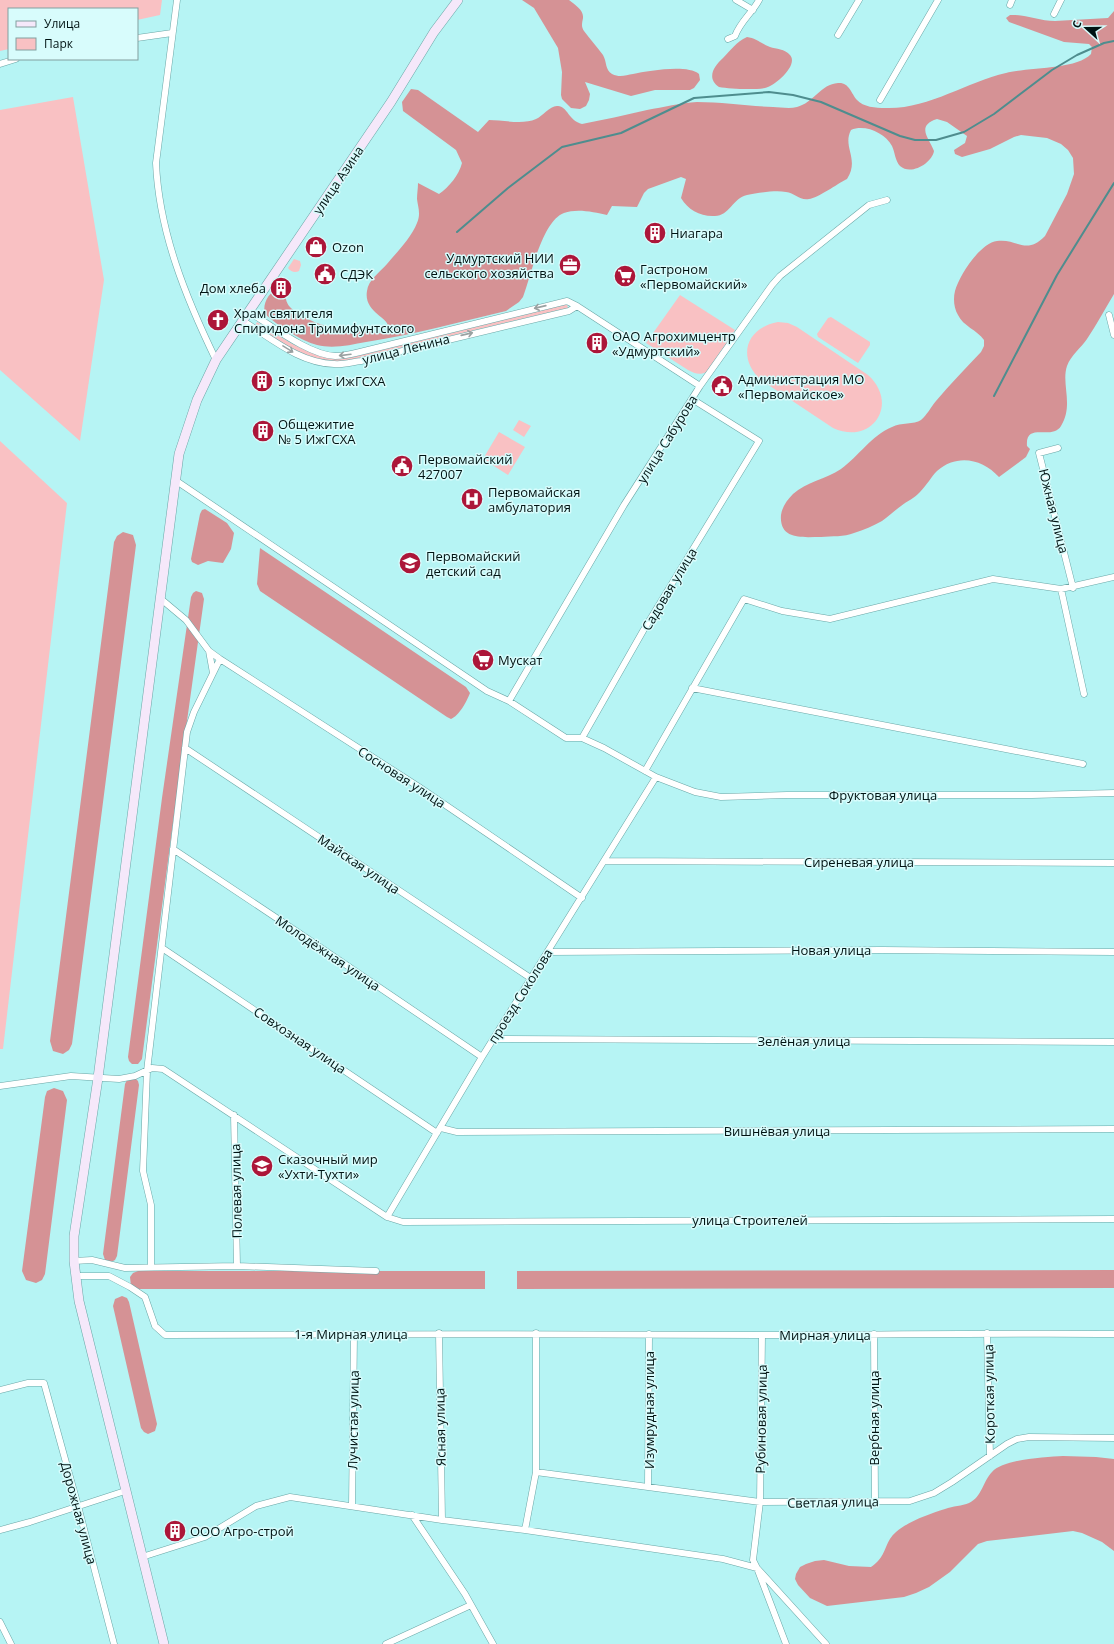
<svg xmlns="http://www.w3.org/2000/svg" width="1114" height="1644" font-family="'Open Sans',sans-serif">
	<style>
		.green { fill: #f9c1c3 }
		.forest { fill: #d59295 }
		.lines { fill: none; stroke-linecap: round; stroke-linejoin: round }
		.stream { stroke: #4e8d8e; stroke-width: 2 }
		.street-casing { stroke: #6aa6a6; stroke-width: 7 }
		.secondary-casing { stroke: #6aa6a6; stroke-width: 10 }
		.street { stroke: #fff; stroke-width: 6 }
		.secondary { stroke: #f5e8fa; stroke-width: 9 }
		.oneway { stroke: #99a1a1 }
		.labels { text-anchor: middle; stroke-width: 3; stroke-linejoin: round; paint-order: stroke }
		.street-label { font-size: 13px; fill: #001313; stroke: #d8fcfc }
		.poi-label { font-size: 13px; fill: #001313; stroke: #d8fcfc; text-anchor: start }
	</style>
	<rect width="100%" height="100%" fill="#b6f4f4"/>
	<path class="green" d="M0,0H162L160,15L137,20V9H9V49L0,51Z
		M73,97L104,280L80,441L0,370V110Z
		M294,259L300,261L301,265L299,271C295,273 291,272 288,268Z
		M680,295L735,330L707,372C700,375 695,374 688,370L646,343Z
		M567,304L568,308L341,362L320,360L296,351L255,326L257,322C283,338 304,355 335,357Z
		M831,317L870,342V345L858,363L818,337L817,334L828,318Z
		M778,322L788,323L797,327L868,375C900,404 872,446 833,428L761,380C737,358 745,328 778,322Z
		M519,420L531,426L524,437L513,430Z
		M499,432L525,447L508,475L483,459Z
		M0,441L67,503L3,1049H0Z"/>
	<path class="forest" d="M522,0H569C575,5 584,10 583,18C582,24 581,26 584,31C590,39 597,47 603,55C607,62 605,70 612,74C620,78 626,75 633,74C648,71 687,64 699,74L700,80L694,88L690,90H655L631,96L585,82L590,94L589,100L586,106L580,109L571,108L562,99L561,95L562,72L558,48L534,8Z
		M1114,11V294C1105,309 1097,324 1087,339C1081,348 1071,355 1067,366C1061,384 1074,405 1061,426C1052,441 1025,421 1027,446L1030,449L1026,457L999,477C983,459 957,453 937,471C931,477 927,485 920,492C915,498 907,501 901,506C894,511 889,516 882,521C873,526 864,530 854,533C844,537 832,536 821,537C804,537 779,541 781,515C782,507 787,500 793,494C806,482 826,479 841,469C859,456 871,436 892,427C901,422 914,425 921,420C927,415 931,407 936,401C950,384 966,368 981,352L984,346V340C977,330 963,326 958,315C954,308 953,299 955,291C959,276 980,243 997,241C1017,238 1026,256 1045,236L1067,194L1074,174L1073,158L1068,150L1061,144L1047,138L1021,135L1014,137L990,149L962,157L955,154L954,150L965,143L967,136L947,122L937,119C915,126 930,139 934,151C932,163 911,176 900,166C895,161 895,152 892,146C885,133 865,124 851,130C842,147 860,159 847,179C837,184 818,198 809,199C800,201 795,193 786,192C775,190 758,193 747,195C733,198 729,216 715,216C701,217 688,210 681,198L686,179L681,177L648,189L644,193L637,207L612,206L607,215C594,212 577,208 564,213C542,221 531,276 523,297L519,302L506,311C459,322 413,335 366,342C350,345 333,349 317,345C301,341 277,325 265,314C262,304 269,291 279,289L285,293C286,299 286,304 292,309C304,319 326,328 342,329C349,330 357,329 364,330C370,331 382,337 387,330C394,318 363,314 367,291C368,280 380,272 387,264C397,252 411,238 417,223C421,214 418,207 417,199C417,194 418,188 418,183L439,194C449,187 459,175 462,163L456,150L403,111L402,102L411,89L418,90L478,132L489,120C503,120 523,125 536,119C543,116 550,105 558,106C567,106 569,121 582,124C603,120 625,115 647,110C664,107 680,103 697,102C722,102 748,106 773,107C780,107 789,109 797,107C813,103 821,84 838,83C849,82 851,93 857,100C863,107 876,108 885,108C927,110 966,82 1006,73C1028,67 1076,70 1091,54L1092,47L1089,44L1064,42L1009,22L1006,18L1010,15C1025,14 1039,21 1055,21L1108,18Z
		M747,37C756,38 762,44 770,47C776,49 785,49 790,55C799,65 775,86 765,88C754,90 730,89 719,87C706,78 714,66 723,58C731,50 736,42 747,37Z
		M205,509L227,523L234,533L231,549L223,563L208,561L198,565L192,562L191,559L200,514L202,510Z
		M123,532L133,535L136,545L72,1044L69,1050L63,1054L53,1051L50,1041L114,542L117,536Z
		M260,548L466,687L470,693C467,701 459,716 451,719L447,717L260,591L257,584Z
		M196,591L202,593L204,599L176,800L142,1059L138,1064H132L129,1061L128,1057L162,798L191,597L193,593Z
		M135,1078L138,1081L139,1085L117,1256L115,1260L111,1262L105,1260L103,1254L125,1084L127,1080Z
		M54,1088L63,1091L67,1100L45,1274L42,1280L36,1283L26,1280L22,1271L45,1097L47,1091Z
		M1114,1270V1288L517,1289V1271Z
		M138,1271H485V1289H139L131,1286L130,1277L133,1273Z
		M122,1296L127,1298L129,1302L157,1424L155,1431L148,1434L144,1432L141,1428L113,1306L115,1299Z
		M1063,1456L1096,1457L1114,1459V1551L1102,1542L1082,1533L1073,1531L987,1541L978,1544L950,1572L929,1587L916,1593L904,1597L827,1606L810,1598L798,1585L795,1579L796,1574L800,1567L806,1564L815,1561L824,1560L849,1566L871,1567C874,1565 876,1563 878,1561C886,1553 886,1540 896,1532C909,1521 929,1514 945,1509C953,1506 962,1506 969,1503C982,1497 983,1481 992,1472C1003,1459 1046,1457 1063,1456Z"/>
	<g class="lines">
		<path class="stream" d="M457,232L508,188L562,147L621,133L694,98L769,92L793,95L821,102L900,136L915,140H936L964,132L994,114L1052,70L1077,55L1104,43L1114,41
			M994,396L1057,275L1114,183"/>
		<g class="street-casing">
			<path id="street" d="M177,0L156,163C159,232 186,298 216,360
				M736,0L753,10
				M1010,5L1012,0
				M1054,14L1061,0
				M838,35L859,0
				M137,38L172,33
				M728,39L735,36C740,22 752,13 759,0
				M0,64L16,59
				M880,100L938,0
				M249,312C272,326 309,355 335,356C343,356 352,354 360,352L567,301L577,306L700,386
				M1109,315L1114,335
				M243,321C271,338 299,363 334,364C343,365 352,362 361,361L569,311L577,306
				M1058,448L1039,453L1073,588
				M175,480L487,691L509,701L566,738H582L604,748L656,777L695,792L721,797L787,795H1032L1114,793
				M1061,589L1084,694
				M161,599L186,620L209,651L220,659L419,787L582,898
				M209,651L213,673
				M692,688L1083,764
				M509,701L624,505L700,386L772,285L780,276L869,205L887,200
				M582,738L643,631L759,441L692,399
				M185,748L532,979
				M645,771L744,599L782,611L830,619L993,579L1061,589L1114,577
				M173,849L299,933L482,1057
				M604,861L1114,863
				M162,948L437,1133
				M548,952L882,950L1114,952
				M494,1039L1114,1042
				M0,1086L71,1076L119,1079L135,1076L152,1068L163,1069L387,1217L403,1222L1114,1219
				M234,1115L237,1266
				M441,1128L457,1132L1114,1129
				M387,1217L482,1057L656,777
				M74,1261L92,1260L125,1268L237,1266L376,1271
				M151,1267V1205L143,1171L147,1071L187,732L194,712L220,659
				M76,1276H109L130,1287L145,1297L155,1326L165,1335C364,1334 562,1334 761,1335C879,1335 996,1333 1114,1334
				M439,1333L442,1520
				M987,1333L990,1456
				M874,1334L875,1502
				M762,1335L760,1502L753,1560L757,1568L826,1644
				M0,1390L28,1383H44L78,1506L114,1644
				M536,1472L760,1502L910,1501L934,1493L952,1482L1007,1444L1017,1439L1029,1437L1114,1438
				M648,1486L649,1334
				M352,1506L354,1334
				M412,1515L465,1594L493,1644
				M0,1530L30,1522L125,1491
				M525,1530L536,1472V1333
				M142,1557L205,1537L256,1506L290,1497L442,1520L525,1530L723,1559L757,1568L786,1644
				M0,1622L11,1644
				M386,1644L471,1605"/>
		</g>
		<g class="secondary-casing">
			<path id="secondary" d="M164,1644L79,1301L74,1261V1236L98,1078L179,454L197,400L216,360L391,102L434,32L458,0"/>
		</g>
		<use href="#street" class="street"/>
		<use href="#secondary" class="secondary"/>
	</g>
	<defs><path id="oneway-shaft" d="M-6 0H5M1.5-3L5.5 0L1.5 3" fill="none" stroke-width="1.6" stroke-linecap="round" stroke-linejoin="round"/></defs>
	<g class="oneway">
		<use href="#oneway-shaft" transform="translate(540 307) rotate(167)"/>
		<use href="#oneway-shaft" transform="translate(467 334) rotate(-13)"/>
		<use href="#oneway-shaft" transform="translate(288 349) rotate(32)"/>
		<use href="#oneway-shaft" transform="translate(345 355) rotate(173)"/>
	</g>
	<defs>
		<g id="building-disc" transform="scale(1.15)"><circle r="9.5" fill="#ac1639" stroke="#d8fcfc"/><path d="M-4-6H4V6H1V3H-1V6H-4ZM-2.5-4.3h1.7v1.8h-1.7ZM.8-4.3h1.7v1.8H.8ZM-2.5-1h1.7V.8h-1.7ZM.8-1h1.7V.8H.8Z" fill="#fff"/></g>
		<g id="shop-disc" transform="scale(1.15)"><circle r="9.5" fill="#ac1639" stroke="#d8fcfc"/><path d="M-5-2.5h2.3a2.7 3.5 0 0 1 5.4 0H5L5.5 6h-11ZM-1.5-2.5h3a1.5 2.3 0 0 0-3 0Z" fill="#fff"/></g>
		<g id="office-disc" transform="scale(1.15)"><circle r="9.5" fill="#ac1639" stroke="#d8fcfc"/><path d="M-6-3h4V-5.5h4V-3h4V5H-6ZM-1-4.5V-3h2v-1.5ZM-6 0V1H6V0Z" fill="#fff"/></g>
		<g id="civic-disc" transform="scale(1.15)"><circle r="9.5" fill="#ac1639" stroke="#d8fcfc"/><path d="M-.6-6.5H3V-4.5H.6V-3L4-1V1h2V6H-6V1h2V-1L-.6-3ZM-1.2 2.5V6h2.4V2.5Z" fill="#fff"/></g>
		<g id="supermarket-disc" transform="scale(1.15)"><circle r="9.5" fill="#ac1639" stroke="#d8fcfc"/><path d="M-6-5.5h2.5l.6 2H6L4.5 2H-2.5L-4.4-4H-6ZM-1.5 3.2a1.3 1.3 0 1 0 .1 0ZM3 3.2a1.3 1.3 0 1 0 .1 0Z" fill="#fff"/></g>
		<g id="church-disc" transform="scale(1.15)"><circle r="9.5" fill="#ac1639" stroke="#d8fcfc"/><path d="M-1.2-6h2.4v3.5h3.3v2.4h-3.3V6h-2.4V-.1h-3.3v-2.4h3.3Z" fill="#fff"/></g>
		<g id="hospital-disc" transform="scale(1.15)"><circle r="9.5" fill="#ac1639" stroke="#d8fcfc"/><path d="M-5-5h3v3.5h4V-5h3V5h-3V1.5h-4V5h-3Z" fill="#fff"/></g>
		<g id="school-disc" transform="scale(1.15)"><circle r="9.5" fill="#ac1639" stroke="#d8fcfc"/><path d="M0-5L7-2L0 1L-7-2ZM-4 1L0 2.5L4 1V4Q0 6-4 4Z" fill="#fff"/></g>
	</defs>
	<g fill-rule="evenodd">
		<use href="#building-disc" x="655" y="233"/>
		<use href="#shop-disc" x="316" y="247"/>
		<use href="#office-disc" x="570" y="265"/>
		<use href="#civic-disc" x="325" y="274"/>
		<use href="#supermarket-disc" x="625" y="276"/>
		<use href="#building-disc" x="281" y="288"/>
		<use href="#church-disc" x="218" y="320"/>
		<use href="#building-disc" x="597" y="343"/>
		<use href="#building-disc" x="262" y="381"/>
		<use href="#civic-disc" x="722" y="386"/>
		<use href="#building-disc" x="263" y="431"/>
		<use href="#civic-disc" x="402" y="466"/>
		<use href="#hospital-disc" x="472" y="499"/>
		<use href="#school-disc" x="410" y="563"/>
		<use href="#supermarket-disc" x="483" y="660"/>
		<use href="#school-disc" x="262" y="1166"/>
		<use href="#building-disc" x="175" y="1531"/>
	</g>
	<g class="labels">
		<g class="street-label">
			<text transform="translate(338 180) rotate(-56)" y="5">улица Азина</text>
			<text transform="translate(406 349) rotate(-14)" y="5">улица Ленина</text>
			<text transform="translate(667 439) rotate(-58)" y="5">улица Сабурова</text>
			<text transform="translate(1054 511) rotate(76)" y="5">Южная улица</text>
			<text transform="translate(669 589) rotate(-59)" y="5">Садовая улица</text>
			<text transform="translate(402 777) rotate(33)" y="5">Сосновая улица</text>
			<text x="883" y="800">Фруктовая улица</text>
			<text x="859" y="867">Сиреневая улица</text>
			<text transform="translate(359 864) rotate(34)" y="5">Майская улица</text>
			<text x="831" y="955">Новая улица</text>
			<text transform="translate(328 953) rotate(34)" y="5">Молодёжная улица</text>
			<text transform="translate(520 996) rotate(-58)" y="5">проезд Соколова</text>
			<text transform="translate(300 1040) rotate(34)" y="5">Совхозная улица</text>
			<text x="804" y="1046">Зелёная улица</text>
			<text x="777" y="1136">Вишнёвая улица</text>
			<text transform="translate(236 1191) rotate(-91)" y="5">Полевая улица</text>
			<text x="750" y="1225">улица Строителей</text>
			<text x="351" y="1339">1-я Мирная улица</text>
			<text x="825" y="1340">Мирная улица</text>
			<text transform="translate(989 1394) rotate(-91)" y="5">Короткая улица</text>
			<text transform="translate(649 1410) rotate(-90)" y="5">Изумрудная улица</text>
			<text transform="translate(874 1418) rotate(-90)" y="5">Вербная улица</text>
			<text transform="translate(761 1419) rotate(-89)" y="5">Рубиновая улица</text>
			<text transform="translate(353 1420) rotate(-89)" y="5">Лучистая улица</text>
			<text transform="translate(440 1427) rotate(-91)" y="5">Ясная улица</text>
			<text transform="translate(833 1502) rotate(-1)" y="5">Светлая улица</text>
			<text transform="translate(79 1513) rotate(75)" y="5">Дорожная улица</text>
		</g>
		<g class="poi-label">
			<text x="670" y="238">Ниагара</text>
			<text x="332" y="252">Ozon</text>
			<text x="554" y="263" text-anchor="end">Удмуртский НИИ<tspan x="554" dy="15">сельского хозяйства</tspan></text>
			<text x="640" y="274">Гастроном<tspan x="640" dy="15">«Первомайский»</tspan></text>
			<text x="340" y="279">СДЭК</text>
			<text x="266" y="293" text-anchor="end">Дом хлеба</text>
			<text x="234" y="318">Храм святителя<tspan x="234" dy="15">Спиридона Тримифунтского</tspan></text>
			<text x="612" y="341">ОАО Агрохимцентр<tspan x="612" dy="15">«Удмуртский»</tspan></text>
			<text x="738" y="384">Администрация МО<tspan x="738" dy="15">«Первомайское»</tspan></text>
			<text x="278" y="386">5 корпус ИжГСХА</text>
			<text x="278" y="429">Общежитие<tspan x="278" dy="15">№ 5 ИжГСХА</tspan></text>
			<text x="418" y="464">Первомайский<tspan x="418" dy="15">427007</tspan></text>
			<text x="488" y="497">Первомайская<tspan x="488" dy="15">амбулатория</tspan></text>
			<text x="426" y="561">Первомайский<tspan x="426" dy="15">детский сад</tspan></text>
			<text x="498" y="665">Мускат</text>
			<text x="278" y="1164">Сказочный мир<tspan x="278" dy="15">«Ухти-Тухти»</tspan></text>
			<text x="190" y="1536">ООО Агро-строй</text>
		</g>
	</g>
	<rect x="8" y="8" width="130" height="52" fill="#d8fcfc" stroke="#829f9f"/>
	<rect x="16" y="21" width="20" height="6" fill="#f5e8fa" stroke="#829f9f"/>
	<text x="44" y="28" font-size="12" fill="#001313">Улица</text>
	<rect x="16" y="38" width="20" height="12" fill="#f9c1c3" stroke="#829f9f"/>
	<text x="44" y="48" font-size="12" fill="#001313">Парк</text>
	<g transform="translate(1086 28) rotate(291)" stroke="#d8fcfc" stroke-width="3" paint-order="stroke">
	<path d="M0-3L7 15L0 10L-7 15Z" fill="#001313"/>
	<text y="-6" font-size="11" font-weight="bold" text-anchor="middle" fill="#001313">С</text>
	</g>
</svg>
